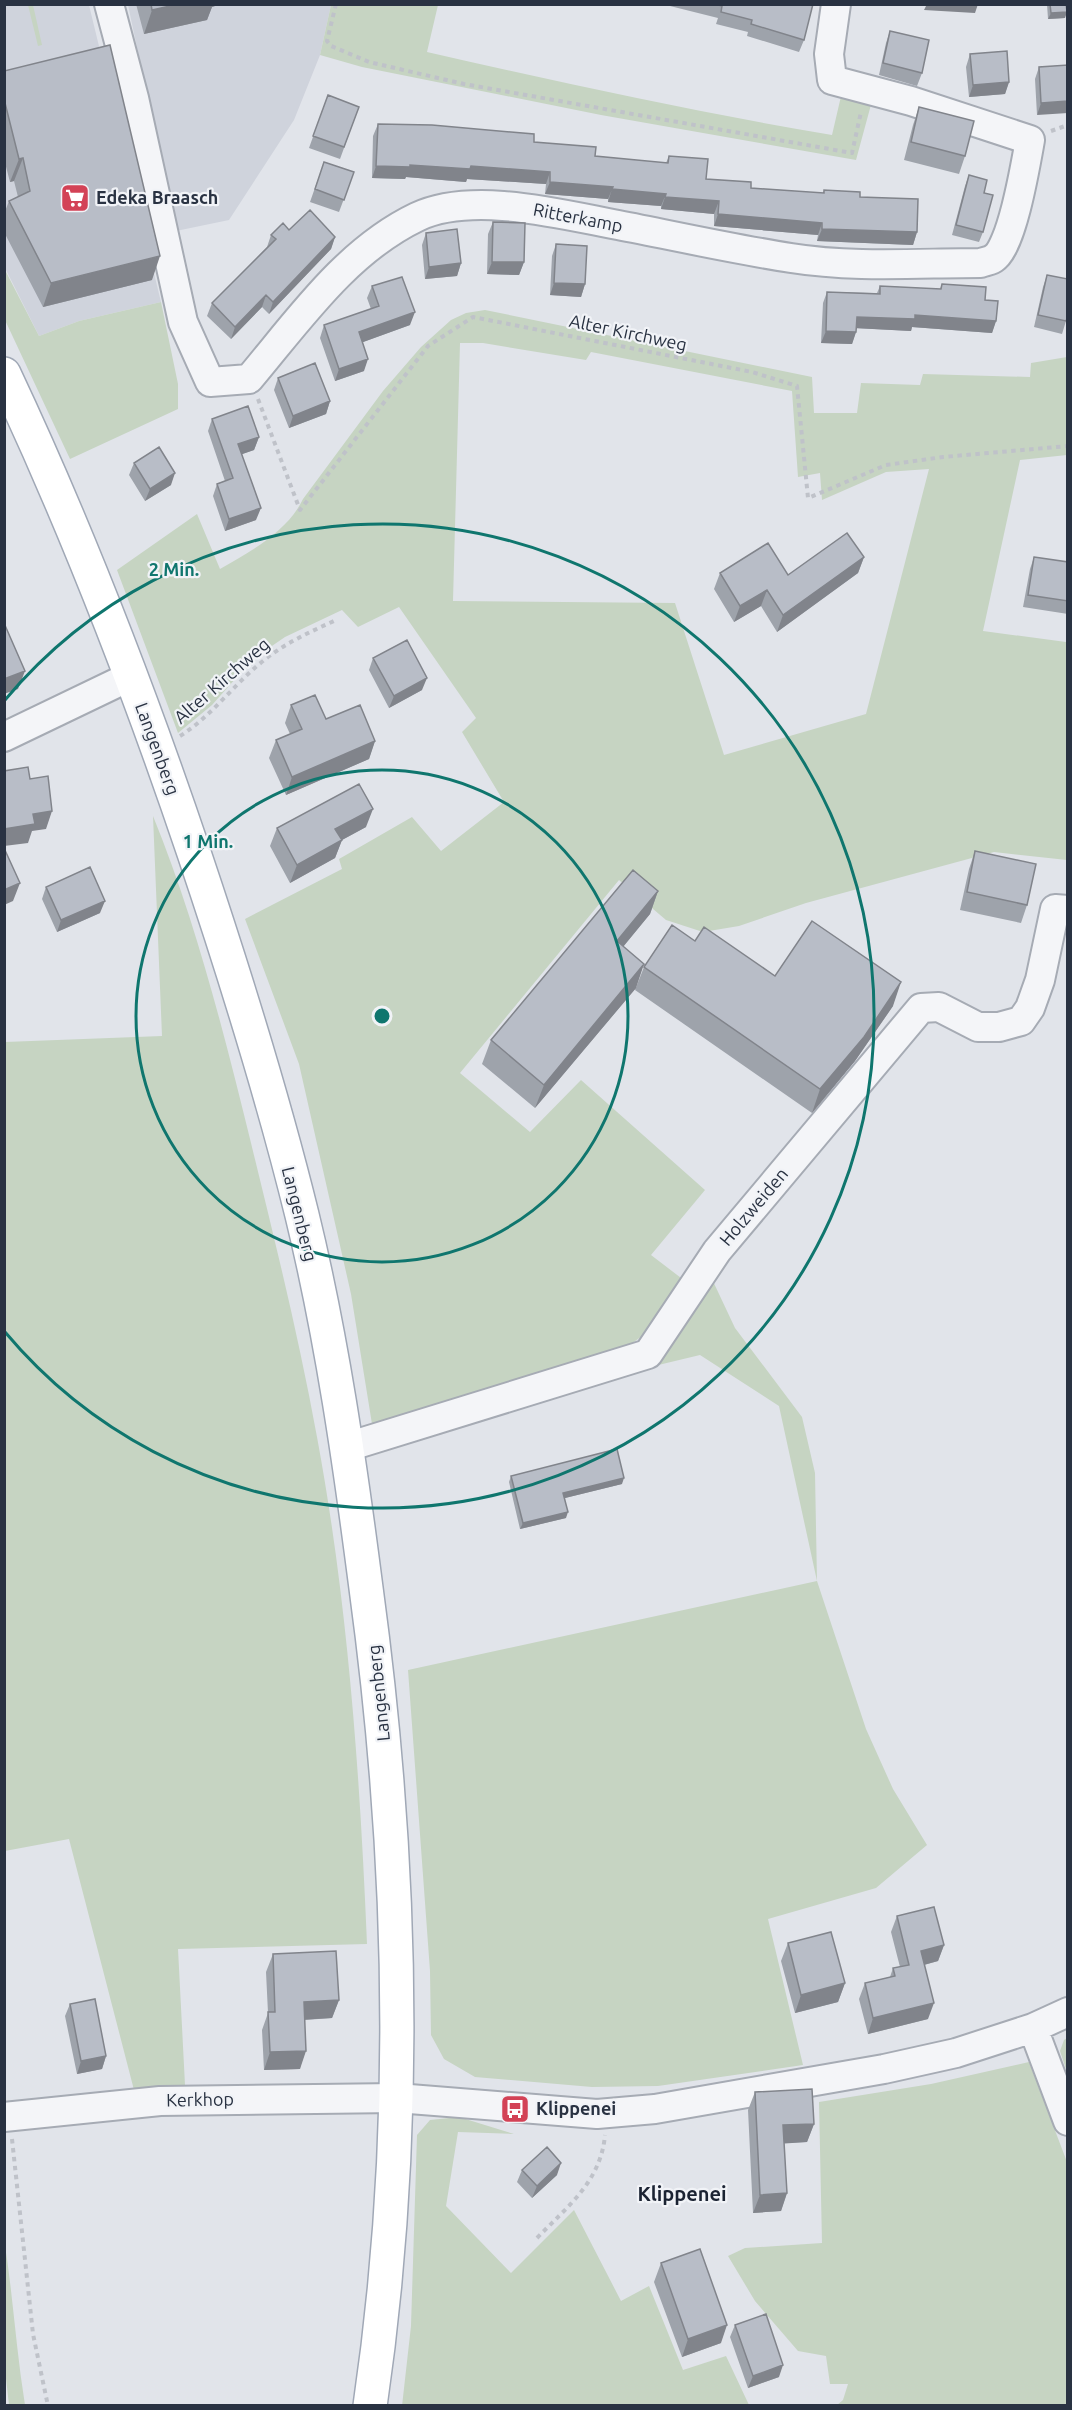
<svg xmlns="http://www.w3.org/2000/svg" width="1072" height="2410" font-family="Ubuntu,sans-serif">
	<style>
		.built { fill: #cfd3dc }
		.green { fill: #c6d4c2; fill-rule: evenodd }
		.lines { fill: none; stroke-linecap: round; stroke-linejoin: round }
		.minor-casing { stroke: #a6abb4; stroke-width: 32 }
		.major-casing { stroke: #a0a8b6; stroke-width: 36 }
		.path { stroke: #bfc2c9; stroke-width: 4; stroke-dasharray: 4.5 4.5; stroke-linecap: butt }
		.minor { stroke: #f4f5f8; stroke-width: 28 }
		.major { stroke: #fff; stroke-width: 33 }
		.wall { fill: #9ea3ab }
		.shaded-wall { fill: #81848b }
		.building { fill: #b8bdc7; stroke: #81848b; stroke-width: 1.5 }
		.ring { fill: none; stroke: #0f766e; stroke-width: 3 }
		.labels { text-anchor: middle; stroke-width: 4.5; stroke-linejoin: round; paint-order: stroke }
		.poi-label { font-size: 18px; font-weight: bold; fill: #293242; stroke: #f1f3f7; text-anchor: start }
		.street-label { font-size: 18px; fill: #293242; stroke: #f1f3f7 }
		.neighbourhood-label { font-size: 20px; font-weight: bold; fill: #1b2333; stroke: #f1f3f7 }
		.centre { fill: #0f766e; stroke: #f1f3f7; stroke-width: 3 }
		.ring-label { font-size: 18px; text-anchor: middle; font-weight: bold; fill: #0f766e; stroke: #f1f3f7; stroke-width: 4.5; stroke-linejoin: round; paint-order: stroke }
	</style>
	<rect width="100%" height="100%" fill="#e1e4ea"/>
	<path class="built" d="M5,5H89L161,302L79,321L39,336L5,268Z
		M128,5H331L320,55L294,120L229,220L176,231Z"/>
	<path class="green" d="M28,5H33L42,45L38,46Z
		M331,5H438L427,52C562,83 695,112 832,135L842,92L872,101L856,160L601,115L362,67L320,55Z
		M4,268L39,336L79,321L161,302L178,384V409L70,459L5,320Z
		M485,310L812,377L814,413H857L861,383L920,385L923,374L1030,377L1031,363L1067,357V455L1020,460L983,631L1066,642L1067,638V860L994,852L806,903L739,926L703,932L666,920L619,880L460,1073L530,1132L581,1080L705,1190L651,1255L685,1281L646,1333L615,1356L372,1424L351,1294L299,1064L245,919L342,869L339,859L412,817L441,851L504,802L462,732L476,718L399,607L358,627L342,610L285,637L253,659L212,705L178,733L117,570L197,514L220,569C250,552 288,531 303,499L383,391L421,347L451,320L466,313ZM460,343H483L586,360L591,352L792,391L798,477L820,473L822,500L886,472L929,469L866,714L724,755L675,603L453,601Z
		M153,816C196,922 224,1033 251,1143C275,1241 299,1338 317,1437C348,1604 360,1775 367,1944L178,1949L185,2085L134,2090L69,1839L5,1851V1042L162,1036Z
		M711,1277L735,1328L802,1417L815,1473L817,1581L866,1729L893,1789L927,1845L876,1888L768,1919L803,2065L658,2086L592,2087L475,2077L444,2059L431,2035L430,1971L408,1670L817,1581L779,1406L700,1355L650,1367Z
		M1067,2038V2072L1060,2051L1064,2040Z
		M1029,2062L1067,2162V2405H837L843,2400L848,2384H830L826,2356L798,2351L755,2301L728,2256L745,2248L822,2243L819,2102L931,2084Z
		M459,2117L514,2134L458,2132L446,2206L511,2273L574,2210L621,2301L649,2286L683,2370L726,2356L749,2405L402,2406L411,2326L417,2135L430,2120Z
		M4,2239C13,2294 16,2350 25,2405H9L4,2361Z"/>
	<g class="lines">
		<g class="minor-casing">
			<path id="minor" d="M109,4L134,98L183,322L210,382L249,379C298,321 346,251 417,217C472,191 560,214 618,225C675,236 733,249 791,258C853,268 918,263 981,263C985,261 991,261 994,258C1012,247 1026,162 1030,140L911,101L832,80L829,54L836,4
				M4,737L131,676
				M347,1447L648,1354L717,1251L921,1008L939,1007L978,1027H999L1021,1021L1030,1008L1040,980L1055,909L1068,910
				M1033,2028L1068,2121
				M4,2117L160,2101L397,2098L597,2114L655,2109L884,2069L956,2053L1033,2028L1068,2012"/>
		</g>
		<g class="major-casing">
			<path id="major" d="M4,374C77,529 139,690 194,853C234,972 272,1093 302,1215C332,1338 350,1464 366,1588C403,1860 410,2134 370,2406"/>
		</g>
		<path class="path" d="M336,4L327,41L331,46L369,62L464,84L852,153L861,112
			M1051,131L1068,125
			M258,399L300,510L428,346L473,317L752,372L797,386L808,498L886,465L943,457L1068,446
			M180,736C212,716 233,685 263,661C285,643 310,632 336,620
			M12,2139L33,2334L48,2406
			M537,2238C568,2206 601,2181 605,2135"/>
		<use href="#minor" class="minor"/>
		<use href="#major" class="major"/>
	</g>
	<path class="wall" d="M136,4H221L212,7L207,20L144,34Z
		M813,4L804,40L799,52L747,36L748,32L716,24L718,18L666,5Z
		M1047,4H1066L1065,18L1048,19Z
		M890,31L922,73L917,86L879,75L886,43Z
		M970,54L1009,82L1005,94L969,97L966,67Z
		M1068,65L1037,115L1035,79L1039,67Z
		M4,71L152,280L43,307L4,232V214L9,201L18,197L14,181L10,182L4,159Z
		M328,95L359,107L340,159L309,148Z
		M919,107L965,156L959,174L904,160L913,125Z
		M378,124L534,142L595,156L666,163L669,156L706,179L751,188L823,193L824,190L860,197L917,232L913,245L817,241L818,235L714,226V214L661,209V206L608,202V199L545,194L546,184L467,179L466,182L406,177L405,179L372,178L373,136Z
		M324,162L354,172L339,212L310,202Z
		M969,175L984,193L983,232L979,242L952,235L965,186Z
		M493,222L524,262L519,275L487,274L488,234Z
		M289,230L335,237L331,249L269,314L262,307L231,339L207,316L212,303L267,247L271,235Z
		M426,233L461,263L457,276L425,279L422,245Z
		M556,244L585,284L581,297L550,295L552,256Z
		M1047,275L1066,321L1062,334L1034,327L1043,287Z
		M942,284L985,300L996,321L992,333L912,327L911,331L856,328V332L852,344L821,343L823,303L827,292L877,293L880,286L940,289Z
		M372,286L410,325L363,342L364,371L335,381L320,338L324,325L371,309L367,298Z
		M278,378L330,401L326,414L289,428L274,390Z
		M212,419L259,437L254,450L242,454L256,520L225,531L213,496L217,484L225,481L208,431Z
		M134,463L171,485L145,501L129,475Z
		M864,557L858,573L777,632L761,606L734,622L714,589L720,573L788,575Z
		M1034,557L1068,562V614L1023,607L1030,569Z
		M373,658L422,690L389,708L369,670Z
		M291,705L375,741L369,759L286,795L269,758L276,740L290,734L285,723Z
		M366,827L342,840L335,858L290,883L270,846L277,828Z
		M975,851L1027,905L1021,923L960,910L969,869Z
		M46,887L100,913L57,932L42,899Z
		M658,891L650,914L623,947L636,988L535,1108L482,1064L491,1040Z
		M695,941L775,976L893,1006L855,1061L812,1113L635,990L644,967Z
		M511,1476L622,1484L565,1498L566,1518L520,1529L509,1482Z
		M897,1916L944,1945L938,1961L924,1965L928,2019L868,2034L859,1999L865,1983L890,1977L893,1968L900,1967L891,1932Z
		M788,1943L845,1983L838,2002L795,2013L781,1961Z
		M273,1954L339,2000L332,2018L305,2020L300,2069L264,2070L262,2030L268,2013L266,1972Z
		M70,2004L106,2056L102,2069L77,2074L65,2016Z
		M755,2092L814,2124L807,2142L784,2143L787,2193L781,2211L753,2213L748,2110Z
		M522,2170L557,2175L532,2198L517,2182Z
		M661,2263L721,2343L682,2357L654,2282Z
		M735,2325L779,2377L748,2388L730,2337Z"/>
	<path class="shaded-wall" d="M179,4H221L212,7L207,20L144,34L152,10Z
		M927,4H978L975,13L924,10Z
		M1067,12L1065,18L1048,19L1051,13Z
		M1009,82L1005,94L969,97L973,85Z
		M1068,101V113L1037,115L1041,103Z
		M23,158L14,181L10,182L19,159Z
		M410,165L471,166L550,172L546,184L467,179L466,182L406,177L405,179L372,178L376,166Z
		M550,182L613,187L608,199L545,194Z
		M612,189L666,194L661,206L608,202Z
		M665,197L719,201L714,214L661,209Z
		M718,214L822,223L818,235L714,226Z
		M822,229L917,232L913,245L817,241Z
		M335,237L331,249L269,314L273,302Z
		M160,256L152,280L43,307L51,283Z
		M492,262H524L519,275L487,274Z
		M461,263L457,276L425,279L429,267Z
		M554,283L585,284L581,297L550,295Z
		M266,295L262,307L231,339L235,327Z
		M415,312L410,325L355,345L359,332Z
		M915,315L996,321L992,333L912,327L911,331L853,328L857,317Z
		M826,331L856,332L852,344L821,343Z
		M368,359L364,371L335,381L339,369Z
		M330,401L326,414L289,428L293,416Z
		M259,437L254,450L234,457L238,444Z
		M175,473L171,485L145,501L150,489Z
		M261,508L256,520L225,531L229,519Z
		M864,557L858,573L777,632L783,615Z
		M767,590L761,606L734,622L740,606Z
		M25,671L18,689L4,694V679Z
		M427,678L422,690L389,708L394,696Z
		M375,741L369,759L286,795L292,777Z
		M373,809L366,827L329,847L335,829Z
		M52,811L46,829L32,831L28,843L4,846V829L33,814Z
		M342,840L335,858L290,883L297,865Z
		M20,883L13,901L4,905V890Z
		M658,891L650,914L608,965L617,941Z
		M105,901L100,913L57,932L61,920Z
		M644,964L636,988L535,1108L544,1085Z
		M901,982L893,1006L855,1061L812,1113L820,1089Z
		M624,1478L622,1484L561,1499L563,1493Z
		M568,1512L566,1518L520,1529L523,1523Z
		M944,1945L938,1961L916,1967L921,1951Z
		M845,1983L838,2002L795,2013L801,1995Z
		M339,2000L332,2018L298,2020L304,2002Z
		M934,2003L928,2019L868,2034L873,2018Z
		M306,2051L300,2069L264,2070L270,2052Z
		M106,2056L102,2069L77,2074L81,2061Z
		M814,2124L807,2142L777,2144L783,2125Z
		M561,2163L557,2175L532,2198L537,2186Z
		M787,2193L781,2211L753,2213L760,2195Z
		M727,2325L721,2343L682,2357L688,2339Z
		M783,2365L779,2377L748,2388L753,2376Z"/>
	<path class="building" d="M151,4H179L152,10Z
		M715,4H813L804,40L751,24L752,20L721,12L722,6Z
		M1050,4H1066L1067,12L1051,13Z
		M890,31L929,40L922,73L883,63Z
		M110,45L160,256L51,283L9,201L30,191L23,158L19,159L4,99V71Z
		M1007,51L1009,82L973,85L970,54Z
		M1068,65V101L1041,103L1039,67Z
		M328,95L359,107L344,147L313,136Z
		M919,107L974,121L965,156L911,142Z
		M378,124L432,125L534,134V142L596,147L595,156L668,163L669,156L708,159L706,179L751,182V188L824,193V190L860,192V197L918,199L917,232L822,229V223L718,214L719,201L665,197L666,194L612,189L613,187L550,182V172L471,166L470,169L410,165V167L376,166Z
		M324,162L354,172L344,200L315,189Z
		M969,175L987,180L984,193L993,195L983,232L956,225Z
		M310,210L335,237L273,302L266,295L235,327L212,303L276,239L271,235L283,223L289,230Z
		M493,222L525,223L524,262H492Z
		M457,229L461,263L429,267L426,233Z
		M556,244L587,246L585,284L554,283Z
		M1047,275L1068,279V316L1066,321L1038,315Z
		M402,277L415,312L359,332L368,359L339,369L324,325L379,306L372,286Z
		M942,284L986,287L985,300L998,301L996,321L915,315V319L857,317L856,332L826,331L827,292L880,294V286L941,289Z
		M315,363L330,401L293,416L278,378Z
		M248,406L259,437L238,444L261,508L229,519L217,484L233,478L212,419Z
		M159,447L175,473L150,489L134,463Z
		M847,533L864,557L783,615L767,590L740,606L720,573L768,543L788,575Z
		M1034,557L1068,562V601L1028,595Z
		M4,623L25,671L4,679Z
		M407,640L427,678L394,696L373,658Z
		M315,695L326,719L360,705L375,741L292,777L276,740L302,729L291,705Z
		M28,767L30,779L48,776L52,811L33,814L35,824L4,829V771Z
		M359,784L373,809L335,829L342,840L297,865L277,828Z
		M4,848L20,883L4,890Z
		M975,851L1036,864L1027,905L967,892Z
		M90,867L105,901L61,920L46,887Z
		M633,870L658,891L617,941L644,964L544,1085L491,1040Z
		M812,921L901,982L864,1037L820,1089L644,967L672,925L695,941L704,927L775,976Z
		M617,1449L624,1478L563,1493L568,1512L523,1523L511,1476Z
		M934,1907L944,1945L921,1951L934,2003L873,2018L865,1983L895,1976L893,1968L909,1965L897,1916Z
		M831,1932L845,1983L801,1995L788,1943Z
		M336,1951L339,2000L304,2002L306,2051L270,2052L268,2012H275L273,1954Z
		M95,1999L106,2056L81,2061L70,2004Z
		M812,2089L814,2124L783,2125L787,2193L760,2195L755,2092Z
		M547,2147L561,2163L537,2186L522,2170Z
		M700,2249L727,2325L688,2339L661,2263Z
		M766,2314L783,2365L753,2376L735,2325Z"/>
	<g class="ring">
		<circle cx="382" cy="1016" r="246"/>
		<path d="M5 700A492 492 0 1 1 5 1332"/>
	</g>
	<defs>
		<g id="supermarket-square" transform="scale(1.5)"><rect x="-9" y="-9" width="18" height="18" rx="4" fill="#d34256" stroke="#f1f3f7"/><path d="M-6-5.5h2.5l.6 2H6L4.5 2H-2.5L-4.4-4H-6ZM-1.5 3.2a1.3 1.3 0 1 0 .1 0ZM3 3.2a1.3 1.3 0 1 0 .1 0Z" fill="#fff"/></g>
		<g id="bus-square" transform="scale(1.5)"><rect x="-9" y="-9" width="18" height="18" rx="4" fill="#d34256" stroke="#f1f3f7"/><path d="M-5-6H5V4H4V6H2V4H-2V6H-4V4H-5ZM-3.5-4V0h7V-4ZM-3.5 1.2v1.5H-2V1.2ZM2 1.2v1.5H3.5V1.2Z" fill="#fff"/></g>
	</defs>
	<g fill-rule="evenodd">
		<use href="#supermarket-square" x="75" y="198"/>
		<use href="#bus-square" x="515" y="2109"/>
	</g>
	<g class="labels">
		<g class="poi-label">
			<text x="96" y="204">Edeka Braasch</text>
			<text x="536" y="2115">Klippenei</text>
		</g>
		<g class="street-label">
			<text transform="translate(578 218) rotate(11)" y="6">Ritterkamp</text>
			<text transform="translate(628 333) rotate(12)" y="6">Alter Kirchweg</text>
			<text transform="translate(222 681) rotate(-41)" y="6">Alter Kirchweg</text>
			<text transform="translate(157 749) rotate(70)" y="6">Langenberg</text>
			<text transform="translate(754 1207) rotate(-50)" y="6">Holzweiden</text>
			<text transform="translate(299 1214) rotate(76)" y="6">Langenberg</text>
			<text transform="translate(379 1693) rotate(-96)" y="6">Langenberg</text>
			<text transform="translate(200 2100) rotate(-1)" y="6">Kerkhop</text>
		</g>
		<g class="neighbourhood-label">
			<text x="682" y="2201">Klippenei</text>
		</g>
	</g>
	<circle cx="382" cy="1016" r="9" class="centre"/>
	<g class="ring-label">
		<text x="174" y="576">2 Min.</text>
		<text x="208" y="848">1 Min.</text>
	</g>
	<rect width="1072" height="2410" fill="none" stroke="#293242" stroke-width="12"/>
</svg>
